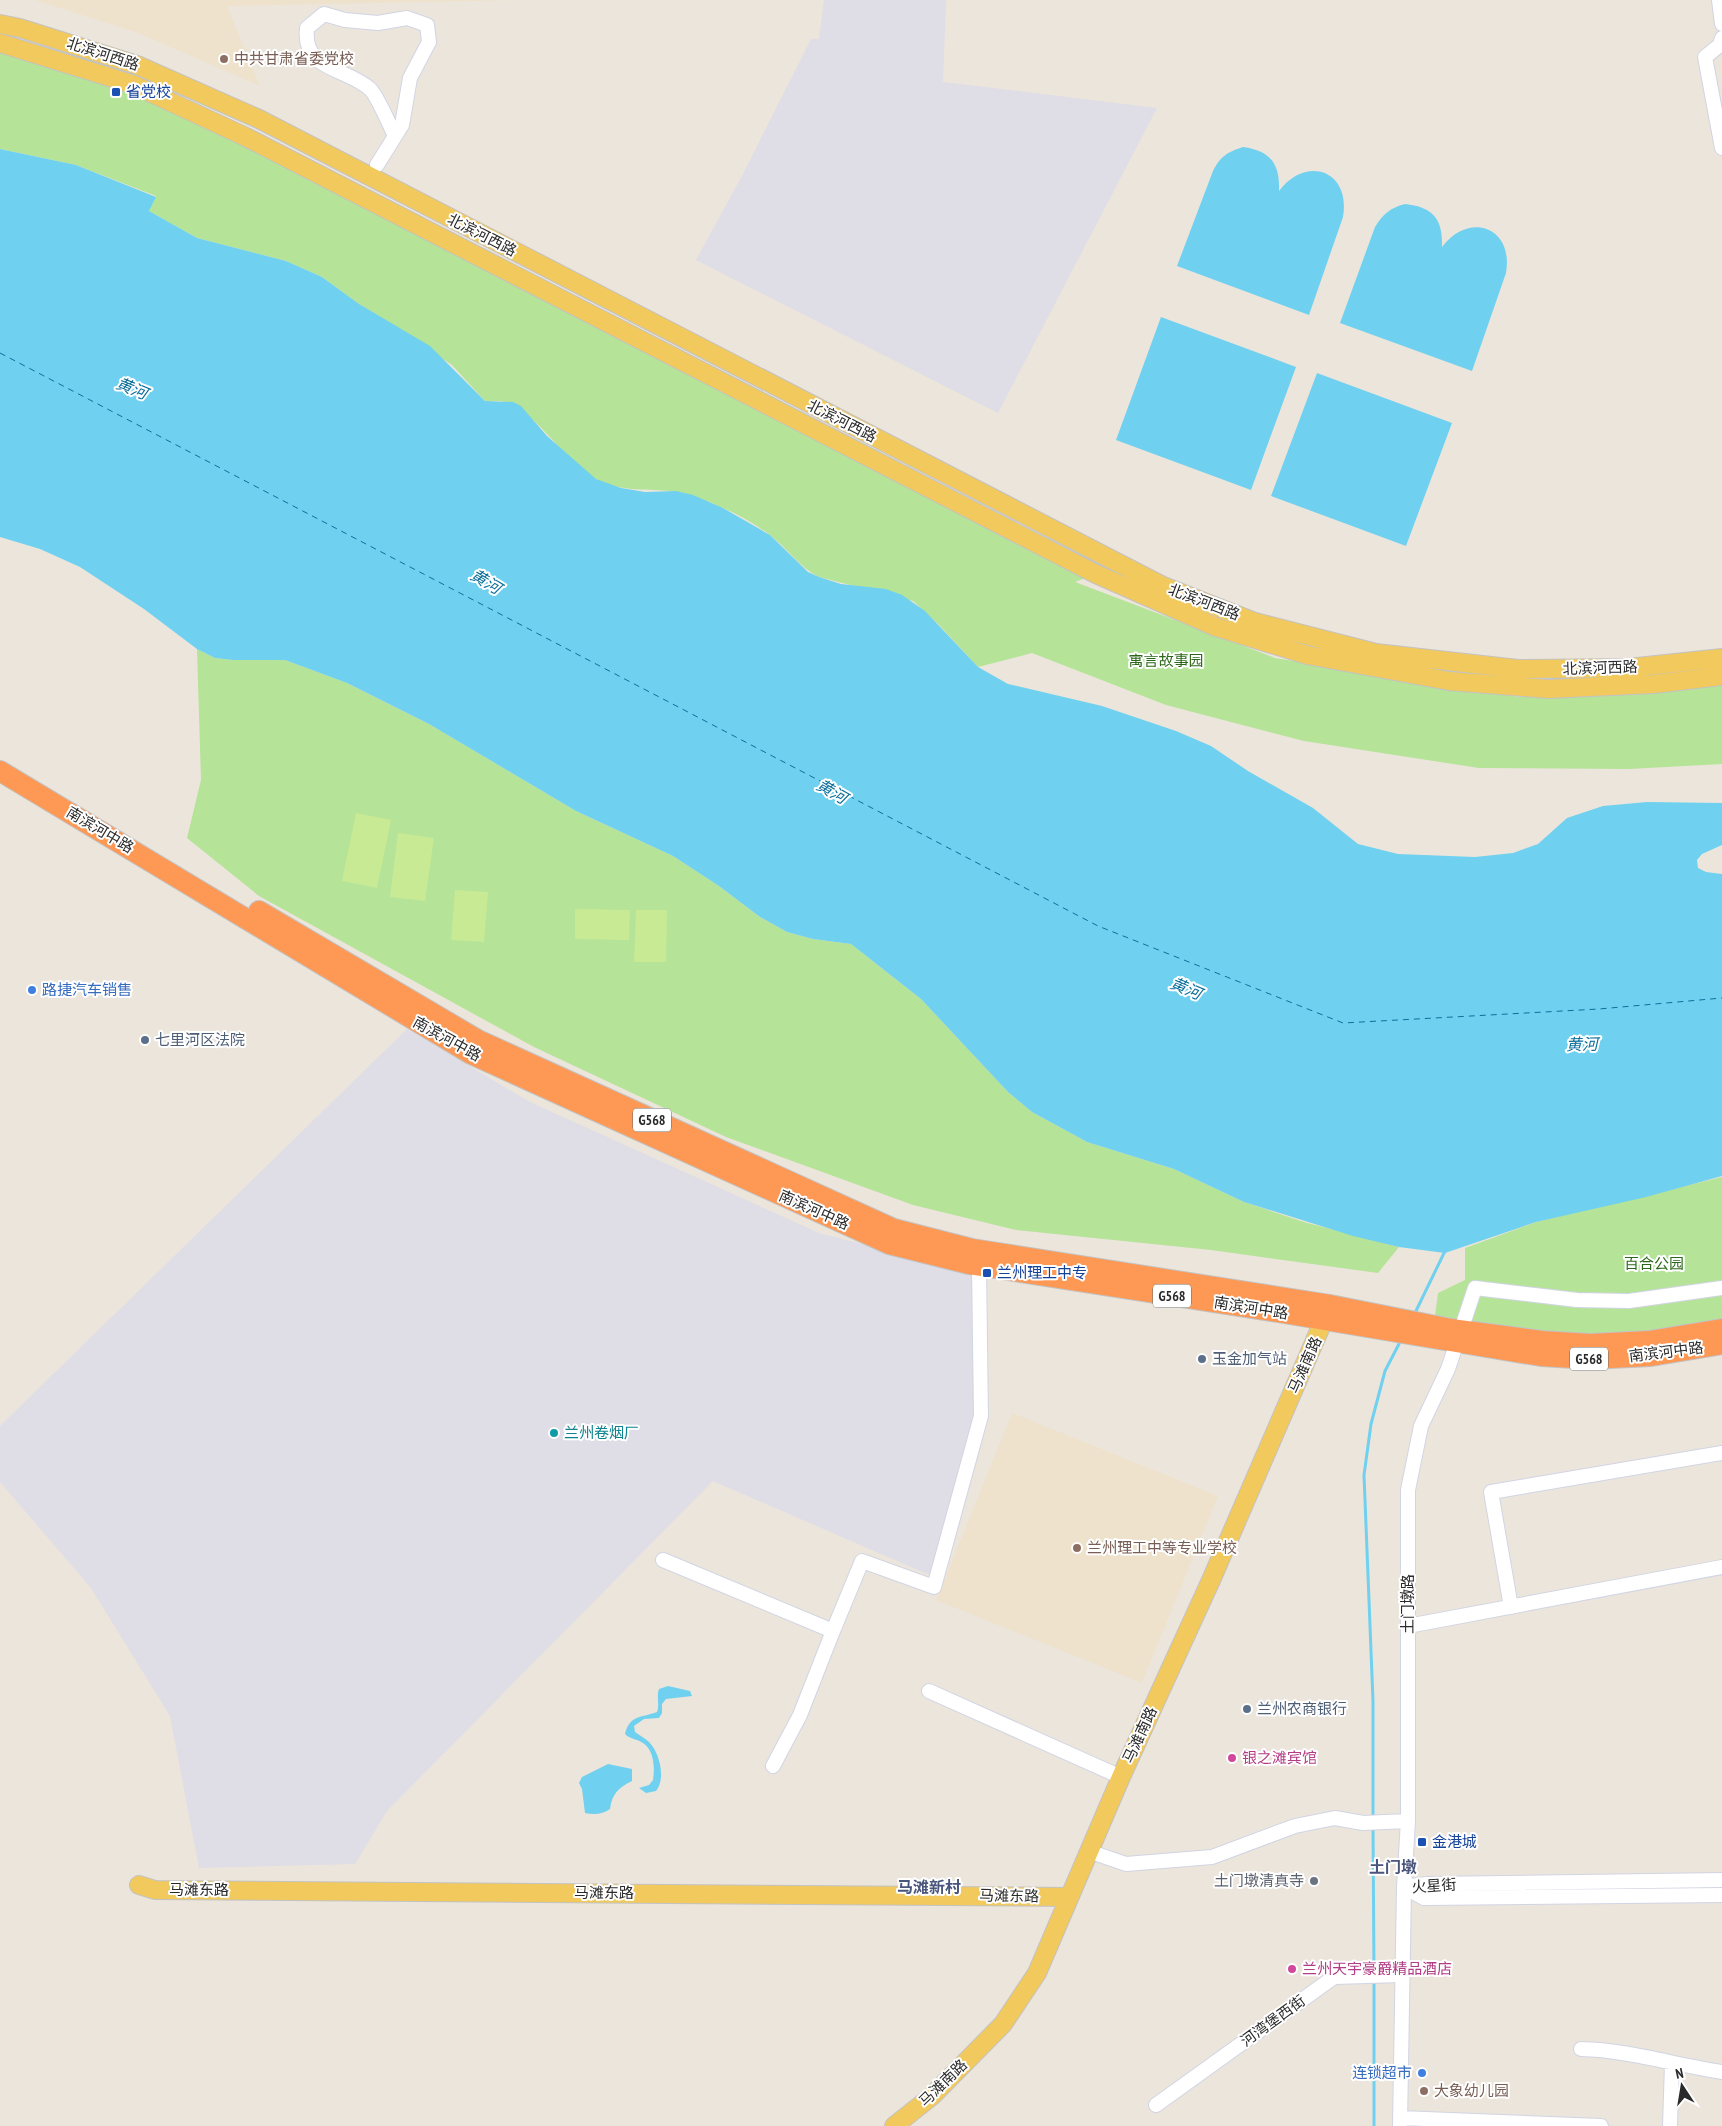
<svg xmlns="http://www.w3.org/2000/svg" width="1722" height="2126" font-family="'PT Sans Narrow','Noto Sans SC',sans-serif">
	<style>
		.industrial { fill: #dfdde5 }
		.education { fill: #eee2cc }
		.green { fill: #b5e398 }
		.pitch { fill: #c9ea94 }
		.water { fill: #6fd1ef }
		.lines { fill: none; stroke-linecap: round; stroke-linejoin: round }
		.stream { stroke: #6fd1ef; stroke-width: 3 }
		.ferry { stroke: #0d709b; stroke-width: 1; stroke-dasharray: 6 5; stroke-linecap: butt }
		.minor-casing { stroke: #d1d5e3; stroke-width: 16 }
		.major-casing { stroke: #c3c3c3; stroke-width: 20 }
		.highway-casing { stroke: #c3c3c3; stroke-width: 22 }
		.minor { stroke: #fff; stroke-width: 14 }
		.major { stroke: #f1c95d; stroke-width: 18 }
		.highway { stroke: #fe9855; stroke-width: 20 }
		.education-dot { fill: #8d6e63; stroke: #fff; stroke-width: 2 }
		.transit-dot { fill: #1a4fb4; stroke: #fff; stroke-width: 2 }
		.shop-dot { fill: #3f7fe0; stroke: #fff; stroke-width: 2 }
		.service-dot { fill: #5c6f8a; stroke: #fff; stroke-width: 2 }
		.culture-dot { fill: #0f9aa8; stroke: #fff; stroke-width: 2 }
		.hotel-dot { fill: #d1479c; stroke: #fff; stroke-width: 2 }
		.worship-dot { fill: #6b7280; stroke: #fff; stroke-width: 2 }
		.labels { text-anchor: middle; stroke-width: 4; stroke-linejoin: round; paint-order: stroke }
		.shield { fill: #fff; stroke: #6a6a6a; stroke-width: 1 }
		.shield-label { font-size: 14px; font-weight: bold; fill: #2a2a2a }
		.street-label { font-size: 15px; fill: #2a2a2a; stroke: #fff }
		.education-label { font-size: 15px; fill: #785e54; stroke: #fff; text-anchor: start }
		.transit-label { font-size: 15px; fill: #164399; stroke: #fff; text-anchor: start }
		.park-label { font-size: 15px; fill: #2d681a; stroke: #fff }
		.shop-label { font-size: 15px; fill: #366cbe; stroke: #fff; text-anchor: start }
		.service-label { font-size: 15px; fill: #4e5e75; stroke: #fff; text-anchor: start }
		.culture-label { font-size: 15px; fill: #0d838f; stroke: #fff; text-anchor: start }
		.hotel-label { font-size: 15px; fill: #b23c85; stroke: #fff; text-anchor: start }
		.worship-label { font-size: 15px; fill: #5b616d; stroke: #fff; text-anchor: end }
		.water-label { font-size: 16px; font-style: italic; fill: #0d709b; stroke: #fff }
		.neighbourhood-label { font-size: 16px; font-weight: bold; fill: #4a557b; stroke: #fff }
	</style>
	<rect width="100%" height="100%" fill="#ece5dc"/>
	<path class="industrial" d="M824,0H946L943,82L1157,108L998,413L696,260L743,174L811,39H819Z
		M407,1029L530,1102L819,1233L979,1274L980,1412L934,1577L713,1481L387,1811L355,1864L199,1868L170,1716L91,1588L0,1482V1426Z"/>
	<path class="education" d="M35,0H522L227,6L260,86L138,33Z
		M1012,1413L1218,1496L1142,1683L936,1600Z"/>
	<path class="green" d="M0,43L132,84L1096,574L1075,582L1275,658L1519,697L1685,689L1722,685V764L1629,769L1479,768L1304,741L1166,705L1032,653L978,667L939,625L913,601L819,577C799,567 788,549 770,535C749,519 721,506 696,497C665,484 629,497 596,479C562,461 540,413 504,402C498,400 491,402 485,401L452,365L359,304L322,277L286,261L197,238L149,211L156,196L76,165L0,149Z
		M197,649L215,658L233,660H285L347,683L429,724L576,811L673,856L719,886L760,917L787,932L813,939L851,944L921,999L1008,1092L1032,1112L1087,1142L1174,1169L1244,1202L1304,1222L1399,1247L1378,1273L1211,1250L1016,1230L913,1205L726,1137L534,1047L259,896L187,838L201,780Z
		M1722,1177V1320L1628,1335L1531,1333L1435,1316L1438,1293L1465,1280V1248L1536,1222Z"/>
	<path class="pitch" d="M356,813L391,820L377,888L342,881Z
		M398,833L434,838L425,901L390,897Z
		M455,890L488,892L484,942L451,940Z
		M575,909L630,910L629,940L575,939Z
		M636,910H667L666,962H634Z"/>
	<path class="water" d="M1243,147C1271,151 1280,164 1279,191C1306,155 1351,170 1343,217L1309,315L1177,266L1213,171C1220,157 1227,152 1243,147Z
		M0,149L76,165L156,197L149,211L197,238L286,261L322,277L359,304L430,346L485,401L513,402L521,406L547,436L596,479L621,488L645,492L676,491L693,495L723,508L770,535L808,572L819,577L841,584L886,589L902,595L925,611L978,667L1008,684L1102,706L1176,731L1211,746L1248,771L1313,808L1358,844L1398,854L1475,857L1513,853L1538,844L1567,818L1603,806L1647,802L1722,803V845L1702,854L1697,860L1698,868L1706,872L1722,874V1176L1646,1197L1536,1222L1445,1253L1399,1247L1353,1236L1244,1202L1174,1169L1087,1142L1032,1112L1008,1092L921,999L851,944L813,939L787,932L760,917L719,886L673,856L576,811L429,724L347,683L285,660H233L215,658L197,649L144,609L80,567L40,549L0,537Z
		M1405,204C1434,207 1443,220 1442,247C1469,211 1514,227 1506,273L1472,371L1340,323L1375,227C1383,214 1390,208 1405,204Z
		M1161,317L1296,367L1251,490L1116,440Z
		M1317,373L1452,423L1406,546L1271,496Z
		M668,1686L690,1691L692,1696L666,1699L662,1704V1713L659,1718L644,1719L634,1726L635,1732C639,1735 645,1738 649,1742C660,1753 666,1779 656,1791L646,1793L639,1788L649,1785L653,1780C655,1768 654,1750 643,1743C637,1739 630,1739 625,1734C630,1714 642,1718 657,1712C660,1704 656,1697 659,1689Z
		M608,1764L632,1769V1781C618,1788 612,1794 610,1809C603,1814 595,1815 585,1813L582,1789L579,1783L582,1777Z"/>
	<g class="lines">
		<path class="stream" d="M1414,1315L1446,1249
			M1373,1818V1701L1364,1475L1371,1424L1385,1371L1401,1340
			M1373,1827L1374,1973
			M1374,1979V2126"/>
		<path class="ferry" d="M0,353L1098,926L1343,1023L1599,1009L1722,998"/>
		<g class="minor-casing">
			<path id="minor" d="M1719,0L1722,24
				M1722,38L1720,45L1705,57L1722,148
				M377,165L402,125L410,78L429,42L427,25L407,18L378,23L345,20L324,14L307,28C302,71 346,67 370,89C377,95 390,126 395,136
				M663,1560L833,1631L800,1715L773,1766
				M1511,1607L1491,1492L1722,1453
				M1408,1626L1722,1567
				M833,1631L862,1561L934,1587L981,1416L979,1266
				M929,1691L1121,1777
				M1091,1852L1126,1864L1212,1857L1295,1826L1335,1818L1363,1823L1408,1821
				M1404,1887L1424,1898L1722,1895
				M1404,1887L1427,1884L1722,1880
				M1581,2049C1628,2050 1675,2065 1722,2072
				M1156,2105L1334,1977L1402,1975
				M1400,2118L1601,2126
				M1400,2126L1404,1887L1408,1821V1490L1421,1426L1448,1369L1475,1288L1577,1300L1629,1301L1722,1288
				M1670,2126L1672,2064"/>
		</g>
		<g class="major-casing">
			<path id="major" d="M0,24L20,28L137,65L259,119L1161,585L1255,622L1376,653L1518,669L1628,668L1722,658
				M0,43L132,84L246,137L1096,574L1216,627L1307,655L1449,681L1548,689L1654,684L1722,676
				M139,1885L155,1890L1069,1897
				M894,2126L932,2096L1003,2024L1037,1973L1121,1777L1212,1578L1329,1308"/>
		</g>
		<g class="highway-casing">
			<path id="highway" d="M0,771L471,1054L889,1244L969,1264L1278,1312L1541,1356L1590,1359L1651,1356L1722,1344
				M259,911L478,1040L894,1229L972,1249L1330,1305L1451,1329L1542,1341L1590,1344L1649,1341L1722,1329"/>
		</g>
		<use href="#minor" class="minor"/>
		<use href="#major" class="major"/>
		<use href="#highway" class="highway"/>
	</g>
	<g class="education-dot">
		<circle cx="224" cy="59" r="5"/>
		<circle cx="1077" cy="1548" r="5"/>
		<circle cx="1424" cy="2091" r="5"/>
	</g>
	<g class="transit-dot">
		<rect x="111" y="87" width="10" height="10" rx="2.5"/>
		<rect x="982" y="1268" width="10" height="10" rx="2.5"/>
		<rect x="1417" y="1837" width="10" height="10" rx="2.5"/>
	</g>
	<g class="shop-dot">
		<circle cx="32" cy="990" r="5"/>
		<circle cx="1422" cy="2073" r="5"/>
	</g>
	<g class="service-dot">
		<circle cx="145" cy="1040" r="5"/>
		<circle cx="1202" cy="1359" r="5"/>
		<circle cx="1247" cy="1709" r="5"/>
	</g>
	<circle class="culture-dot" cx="554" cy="1433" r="5"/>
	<g class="hotel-dot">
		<circle cx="1232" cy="1758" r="5"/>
		<circle cx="1292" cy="1969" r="5"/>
	</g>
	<circle class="worship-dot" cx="1314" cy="1881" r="5"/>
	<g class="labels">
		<g class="shield">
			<rect x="633" y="1108.5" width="38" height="23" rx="4"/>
			<rect x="1153" y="1284.5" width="38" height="23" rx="4"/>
			<rect x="1570" y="1347.5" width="38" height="23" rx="4"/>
		</g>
		<g class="shield-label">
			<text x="652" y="1125">G568</text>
			<text x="1172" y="1301">G568</text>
			<text x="1589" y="1364">G568</text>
		</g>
		<g class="street-label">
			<text transform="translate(103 54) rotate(18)" y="5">北滨河西路</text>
			<text transform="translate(482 235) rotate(27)" y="5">北滨河西路</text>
			<text transform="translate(842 421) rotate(27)" y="5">北滨河西路</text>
			<text transform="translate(1204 602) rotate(21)" y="5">北滨河西路</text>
			<text transform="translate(1600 668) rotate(-2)" y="5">北滨河西路</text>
			<text transform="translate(100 830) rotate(31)" y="5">南滨河中路</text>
			<text transform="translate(447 1039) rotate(29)" y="5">南滨河中路</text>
			<text transform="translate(814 1210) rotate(24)" y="5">南滨河中路</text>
			<text transform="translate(1251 1308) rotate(9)" y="5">南滨河中路</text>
			<text transform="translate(1666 1352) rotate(-7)" y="5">南滨河中路</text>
			<text transform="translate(1305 1365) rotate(-66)" y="5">马滩南路</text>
			<text transform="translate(1408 1604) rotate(-90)" y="5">土门墩路</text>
			<text transform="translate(1140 1735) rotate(-65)" y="5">马滩南路</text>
			<text transform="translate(1434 1886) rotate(-4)" y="5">火星街</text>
			<text x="199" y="1895">马滩东路</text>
			<text x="604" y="1898">马滩东路</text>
			<text transform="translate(1009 1896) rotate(1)" y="5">马滩东路</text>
			<text transform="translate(1273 2021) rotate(-36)" y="5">河湾堡西街</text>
			<text transform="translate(943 2083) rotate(-44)" y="5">马滩南路</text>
		</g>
		<g class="education-label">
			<text x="234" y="64">中共甘肃省委党校</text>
			<text x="1087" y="1553">兰州理工中等专业学校</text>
			<text x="1434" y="2096">大象幼儿园</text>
		</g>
		<g class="transit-label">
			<text x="126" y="97">省党校</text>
			<text x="997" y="1278">兰州理工中专</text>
			<text x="1432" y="1847">金港城</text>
		</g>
		<g class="park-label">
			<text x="1166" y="666">寓言故事园</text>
			<text x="1654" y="1269">百合公园</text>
		</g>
		<g class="shop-label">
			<text x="42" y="995">路捷汽车销售</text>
			<text x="1412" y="2078" text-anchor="end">连锁超市</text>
		</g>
		<g class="service-label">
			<text x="155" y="1045">七里河区法院</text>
			<text x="1212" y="1364">玉金加气站</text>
			<text x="1257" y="1714">兰州农商银行</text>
		</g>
		<g class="culture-label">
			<text x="564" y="1438">兰州卷烟厂</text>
		</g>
		<g class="hotel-label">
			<text x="1242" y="1763">银之滩宾馆</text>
			<text x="1302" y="1974">兰州天宇豪爵精品酒店</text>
		</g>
		<g class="worship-label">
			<text x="1304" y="1886">土门墩清真寺</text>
		</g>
		<g class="water-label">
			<text transform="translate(132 388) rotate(22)" y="6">黄河</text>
			<text transform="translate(486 581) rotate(31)" y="6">黄河</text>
			<text transform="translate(832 791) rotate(30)" y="6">黄河</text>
			<text transform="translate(1186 988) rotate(23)" y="6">黄河</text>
			<text transform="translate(1582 1044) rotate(-1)" y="6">黄河</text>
		</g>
		<g class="neighbourhood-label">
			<text x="1393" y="1873">土门墩</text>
			<text x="929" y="1893">马滩新村</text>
		</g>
	</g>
	<g transform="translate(1682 2086) rotate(348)" stroke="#ffffff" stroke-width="4" paint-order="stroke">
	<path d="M0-4L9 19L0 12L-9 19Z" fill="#2a2a2a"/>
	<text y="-8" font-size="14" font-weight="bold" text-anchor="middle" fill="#2a2a2a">N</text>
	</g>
</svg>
